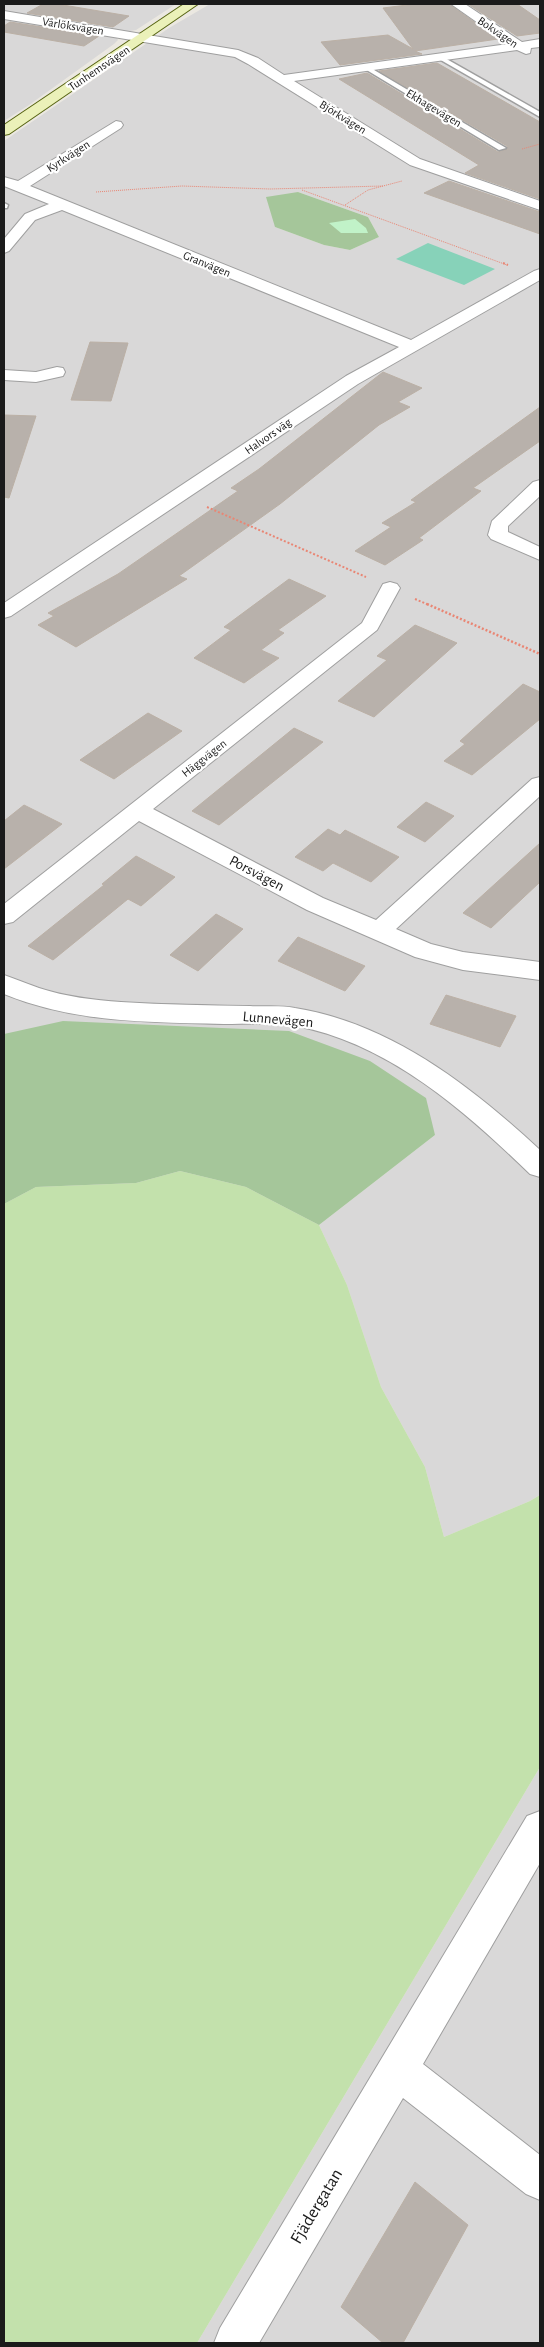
<svg xmlns="http://www.w3.org/2000/svg" width="544" height="2347" font-family="'Alegreya Sans',sans-serif">
	<style>
		.residential { fill: #d9d8d8; fill-rule: evenodd }
		.grass { fill: #c3e1ac }
		.forest { fill: #a5c69a }
		.park { fill: #c1f2c8 }
		.pitch { fill: #87d2b9 }
		.building { fill: #b8b1ab; stroke: #bbb0a5 }
		.lines { fill: none; stroke-linecap: round; stroke-linejoin: round }
		.lane-casing { stroke: #9f9f9f; stroke-width: 3 }
		.street-casing { stroke: #9f9f9f; stroke-width: 2 }
		.secondary-casing { stroke: #566310; stroke-width: 2 }
		.path-far2 { stroke: #e98674; stroke-width: 1; stroke-dasharray: 1 1; stroke-linecap: butt }
		.path-far1 { stroke: #e98674; stroke-width: 2; stroke-dasharray: 2 2; stroke-linecap: butt }
		.path { stroke: #e98674; stroke-width: 2.5; stroke-dasharray: 2 2; stroke-linecap: butt }
		.lane { fill: #fff; fill-rule: evenodd }
		.street { fill: #fff; fill-rule: evenodd }
		.secondary { fill: #ebf1b9; fill-rule: evenodd }
		.labels { text-anchor: middle; stroke-width: 4.5; stroke-linejoin: round; paint-order: stroke }
		.far-street-label { font-size: 12px; fill: #1b1b1b; stroke: #fff }
		.street-label { font-size: 15px; fill: #1b1b1b; stroke: #fff }
		.near-street-label { font-size: 18px; fill: #1b1b1b; stroke: #fff }
	</style>
	<rect width="100%" height="100%" fill="#ebe8e1"/>
	<path class="residential" d="M4,4H176L136,30L125,32L116,37L118,40L114,44L29,105L4,121Z
		M210,4H540V1495L530,1501L444,1537L425,1467L381,1387L347,1285L319,1225L435,1135L4,1034V141L169,28ZM298,192L368,217L379,237L350,250L324,245L275,227Z
		M540,1767V2343H197Z"/>
	<path class="grass" d="M180,1171L246,1187L319,1225L347,1285L381,1387L425,1467L444,1537L530,1501L540,1495V1767L197,2343H4V1204L36,1187L136,1183Z"/>
	<path class="forest" d="M298,192L368,217L379,237L350,250L324,245L275,227L266,197Z
		M63,1021L289,1031L370,1061L426,1098L435,1135L319,1225L246,1187L180,1171L136,1183L36,1187L4,1204V1034Z"/>
	<path class="park" d="M355,219L366,228L368,233H341L329,223Z"/>
	<path class="pitch" d="M428,243L495,269L464,285L396,259Z"/>
	<path class="building" d="M43,4H57L129,16L113,27L27,13Z
		M415,4H449L498,39L415,51L422,54L340,65L321,42L388,35L413,49L383,8Z
		M468,4H517L540,20V33L517,36Z
		M10,22L99,36L84,46L4,32V26Z
		M437,63L540,122V199L465,173L479,165L339,79L367,73L498,152L508,149L507,146L379,71Z
		M449,181L540,212V234L424,193Z
		M90,342L128,343L111,401L71,400Z
		M383,372L422,388L398,402L410,407L379,425L280,504L179,576L187,579L76,647L38,625L54,616L48,613L118,574L238,491L231,488L259,469Z
		M540,407V441L473,488L481,491L419,538L423,540L385,565L355,551L391,527L382,523L416,502L411,500Z
		M4,415L36,416L9,498L4,497Z
		M289,579L326,596L278,630L284,633L261,650L279,658L244,683L194,658L231,630L224,627Z
		M415,625L457,643L374,717L338,701L387,660L377,656Z
		M523,684L540,692V719L472,775L444,761L465,744L460,741Z
		M148,713L182,731L114,779L80,760Z
		M294,728L323,742L219,825L192,811Z
		M426,802L454,816L425,842L397,827Z
		M24,805L62,824L4,869V821Z
		M328,829L340,835L345,830L399,857L371,882L333,863L323,871L295,857Z
		M540,843V882L491,928L463,913Z
		M136,856L175,877L141,906L128,899L53,960L28,946L104,885L102,884Z
		M216,914L243,929L198,971L170,955Z
		M298,937L365,966L345,991L278,961Z
		M446,995L516,1016L500,1047L430,1024Z
		M415,2182L468,2225L403,2343H383L341,2307Z"/>
	<g class="lines">
		<g class="lane-casing">
			<path id="lane" d="M439,57H443L540,112V117L439,59Z
				M365,67H369L506,148L499,150L365,69Z
				M4,203L8,205L7,208H4Z"/>
		</g>
		<g class="street-casing">
			<path id="street" d="M451,4H465L522,42L540,39V47L531,48L530,53L526,54L517,50L294,81L420,159L540,201V210L410,165L248,64L235,57L4,19V11L238,50L258,58L284,75L508,44Z
				M116,121L121,122L123,125L121,128L30,186L411,340L534,271L540,269V280L358,384L11,616L4,618V603L346,376L399,347L62,210L35,220L9,251L4,253V239L25,214L49,204L4,186V177L18,181Z
				M57,367L63,368L65,372L63,376L36,382L4,380V370L36,372Z
				M540,480V496L508,526V532L540,547V560L491,539L488,535L492,521L533,482Z
				M390,582L397,584L400,588L377,630L153,809L323,898L376,920L532,779L540,777V796L396,929L431,944L463,952L540,962V980L463,970L415,957L307,910L139,821L13,922L4,924V904L362,623L383,584Z
				M4,975C16,979 27,984 39,988C66,997 94,1000 121,1002C164,1005 207,1005 250,1006C265,1007 280,1005 295,1008C390,1023 471,1086 540,1150V1177L530,1174C465,1111 388,1043 296,1026C273,1022 247,1024 224,1024C148,1022 75,1023 4,994Z
				M540,1811V1863L423,2064L540,2155V2200L526,2194L403,2098L259,2343H214L220,2328L527,1816Z"/>
		</g>
		<g class="secondary-casing">
			<path id="secondary" d="M184,4H198L9,134L4,135V125Z"/>
		</g>
		<path class="path-far2" d="M522,149L540,144
			M302,190L507,265
			M96,192L182,186L270,189L383,186
			M345,205L368,190L402,181"/>
		<path class="path-far1" d="M503,263L508,265
			M207,507L366,577
			M415,599L429,605"/>
		<path class="path" d="M427,604L540,654"/>
		<use href="#lane" class="lane"/>
		<use href="#street" class="street"/>
		<use href="#secondary" class="secondary"/>
	</g>
	<g class="labels">
		<g class="far-street-label">
			<text transform="translate(73 26) rotate(9)" y="4">Vårlöksvägen</text>
			<text transform="translate(498 32) rotate(34)" y="4">Bokvägen</text>
			<text transform="translate(99 68) rotate(-34)" y="4">Tunhemsvägen</text>
			<text transform="translate(434 108) rotate(31)" y="4">Ekhagevägen</text>
			<text transform="translate(343 117) rotate(32)" y="4">Björkvägen</text>
			<text transform="translate(68 156) rotate(-33)" y="4">Kyrkvägen</text>
			<text transform="translate(207 264) rotate(22)" y="4">Granvägen</text>
			<text transform="translate(268 436) rotate(-35)" y="4">Halvors väg</text>
			<text transform="translate(204 758) rotate(-38)" y="4">Häggvägen</text>
		</g>
		<g class="street-label">
			<text transform="translate(257 873) rotate(28)" y="5">Porsvägen</text>
			<text transform="translate(278 1019) rotate(5)" y="5">Lunnevägen</text>
		</g>
		<g class="near-street-label">
			<text transform="translate(316 2206) rotate(-59)" y="6">Fjädergatan</text>
		</g>
	</g>
	<rect width="544" height="2347" fill="none" stroke="#1b1b1b" stroke-width="10"/>
</svg>
